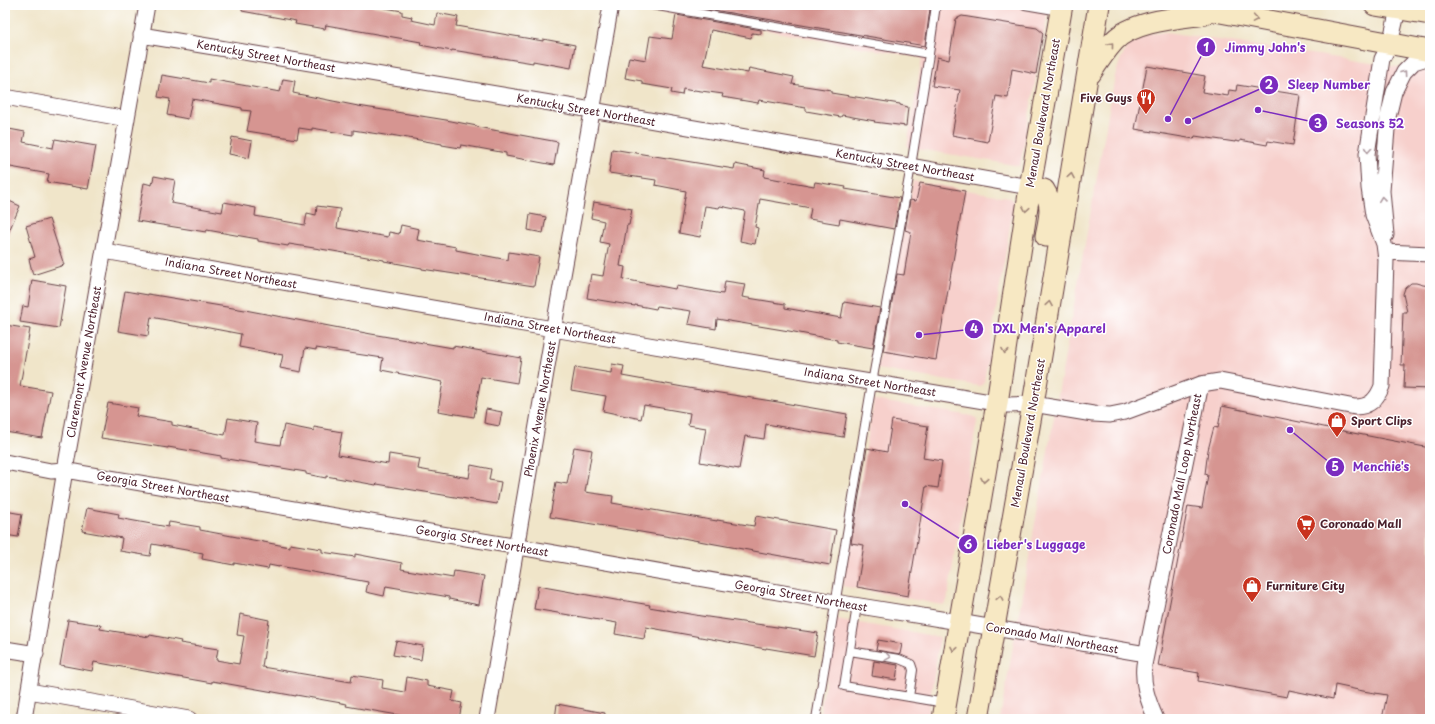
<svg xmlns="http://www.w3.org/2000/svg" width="1435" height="724" font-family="'Playpen Sans',sans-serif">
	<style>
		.built { fill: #f7d0cc }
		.building { fill: #d69591 }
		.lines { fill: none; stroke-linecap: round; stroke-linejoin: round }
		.service-casing { stroke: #633d43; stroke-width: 10 }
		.minor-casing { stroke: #633d43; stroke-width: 17 }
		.secondary-casing { stroke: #633d43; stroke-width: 23 }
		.service { stroke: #fff; stroke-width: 8 }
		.minor { stroke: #fff; stroke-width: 15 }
		.secondary { stroke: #f7e8c3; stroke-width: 21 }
		.oneway { stroke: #a08477 }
		.oneway2 { stroke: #ae9aa0 }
		.labels { text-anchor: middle; stroke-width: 3; stroke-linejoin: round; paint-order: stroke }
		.street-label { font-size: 11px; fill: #4a1f2b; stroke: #fff }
		.poi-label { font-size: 11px; font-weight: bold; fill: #4a1f2b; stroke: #fff; text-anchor: start }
		.leader { fill: none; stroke: #7b2cbf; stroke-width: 1.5 }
		.callout-dot { fill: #7b2cbf; stroke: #fff; stroke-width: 1.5 }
		.mark-label { font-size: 12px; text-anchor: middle; font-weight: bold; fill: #fff }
		.callout-label { font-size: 12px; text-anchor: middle; font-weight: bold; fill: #7b2cbf; stroke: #fff; stroke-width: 3; stroke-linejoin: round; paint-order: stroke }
	</style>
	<rect width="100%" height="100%" fill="#fff"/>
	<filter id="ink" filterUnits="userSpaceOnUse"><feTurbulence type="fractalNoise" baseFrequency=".025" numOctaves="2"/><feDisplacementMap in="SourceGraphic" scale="8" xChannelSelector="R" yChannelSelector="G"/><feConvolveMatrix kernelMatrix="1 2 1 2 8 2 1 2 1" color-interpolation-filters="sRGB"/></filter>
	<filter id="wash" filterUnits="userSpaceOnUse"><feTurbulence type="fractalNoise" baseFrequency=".012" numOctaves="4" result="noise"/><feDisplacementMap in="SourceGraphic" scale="16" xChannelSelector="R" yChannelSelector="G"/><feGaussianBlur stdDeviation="0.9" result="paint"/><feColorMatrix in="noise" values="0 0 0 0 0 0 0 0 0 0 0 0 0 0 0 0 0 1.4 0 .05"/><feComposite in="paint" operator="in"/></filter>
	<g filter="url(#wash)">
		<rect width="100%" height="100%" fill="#f0e5c9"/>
		<path class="built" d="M624,5H1049L1020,166L907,147L922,58Z
			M1166,32L1430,72V719H1000L1115,76L1121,58L1129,45L1149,34Z
			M913,181L1008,197L1014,202L984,382L982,385L979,386L877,369Z
			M874,400L972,416L976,418L977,421L947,601L944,604L942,605L842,586Z
			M836,619L940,637L927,719H819Z"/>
		<g id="blocks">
			<path class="building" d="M242,5H369L402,11V15L412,17L411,20L435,25L437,13L458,17L456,26L543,41V39L575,45L571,68L533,61V63L452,50V51L420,45L421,42L326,25L325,29L295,24L296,21L242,11Z
				M684,5H904L930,9L925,46Z
				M676,15L761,30V34L752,33L751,38L711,30L703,65L748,73L749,68L794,77L792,84L831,90V93L900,104V105L908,107L906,126L874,122L875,121L842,115L841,117L806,111V108L759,100L758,103L722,97L723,94L694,90L693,91L683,89L682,95L671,93L672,89L642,84V81L625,78L629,57L646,60L650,36L672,39Z
				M962,16L1037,28L1043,33L1036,74L1012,69L1008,98L996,96L988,142L952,135L960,90L932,86L937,57L949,60L956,19Z
				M1147,66L1205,76L1202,92L1228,96L1229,90L1236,91L1237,85L1300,95L1293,145L1268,141L1267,145L1240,140V142L1235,141V142L1195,136L1194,139L1135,129Z
				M162,75L209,83V79L280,92L283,79L295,81L293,93L358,106L446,120L477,126V127L558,142L554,165L506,156V153L473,147L461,145L460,148L442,145V144L391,135V136L353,130V135L312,128V130L299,128L297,139L247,131L251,111L242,110V108L192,99L188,119L167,115L170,99L158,97Z
				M9,129L25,132L23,142L53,148L55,139L96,146L88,189L47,182L49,174L5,166V152Z
				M232,137L252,141L249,158L229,154Z
				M612,149L734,169L735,164L765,170L764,177L814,186L815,182L846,187L845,189L900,198L894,229L840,219L839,224L809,219L811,208L760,199L755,227L758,228L755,244L740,241L745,211L720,206L719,208L705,206L700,237L679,233L686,191L655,185L656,180L609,173Z
				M154,176L175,180L171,203L222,212L224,202L256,208L255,216L305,225L307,213L316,215L317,206L340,209L337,228L388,237L389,232L399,234L401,225L419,229L417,240L456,247V250L508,260L509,252L539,257L534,286L422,269V268L384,261V260L333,251L289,244L288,246L258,241V239L207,230L206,232L137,221L144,183L152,185Z
				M920,183L965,191L936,360L883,351L897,274L904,275L911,232L905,230L910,200L916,201Z
				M5,199L20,206L5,240Z
				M594,202L632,209L629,225H627L620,266L625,267L623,279L675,289L676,286L723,294L725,281L745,284L742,297L785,304V308L841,318L844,302L880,308L873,348L837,342V340L789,331L717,319L716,329L688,324L691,311L657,306L656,309L635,305V306L587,298L591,274L603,276L609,244L600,242L604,221L591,218Z
				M530,214L546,217L543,233L528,230Z
				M49,219L64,265L33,275L29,259L35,257L26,226Z
				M32,280L66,286L59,328L20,322L23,306L28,307Z
				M1411,283H1416L1423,285L1430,286V389L1404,388L1405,365H1401L1403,312H1407L1403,294L1405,288Z
				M125,291L148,295V294L245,310L371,334L453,348V346L521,358L517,383L481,377L474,417L438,411L443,382L381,370L383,358L316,348V350L305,348L301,372L280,368L283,355L239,347L241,334L151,317L148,336L118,331Z
				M5,325L30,329L20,386L51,391L42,438L5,432Z
				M612,364L624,366L622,376L694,389L778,402L847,414L843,437L766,424L764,439L745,436L739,469L700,462L706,428L688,425L690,413L644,405L641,419L603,411L606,396L571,390L575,367L611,373Z
				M108,403L138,408L136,416L172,422V425L225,435L228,418L257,423L254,441L280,445L284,425L314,431V427L342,432L338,455L388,464L389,454L420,459L418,469L469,478L471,465L491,469L489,480L501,482L497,504L377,484L376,485L326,476V478L306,474V472L221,458V456L168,447V448L101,438Z
				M1222,406L1348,432L1430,448V719H1382L1387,695L1363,691L1335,685L1333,699L1289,690L1287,697L1198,681L1199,673L1158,666L1188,506L1202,508L1208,475L1205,474L1208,450L1214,427L1218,428Z
				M486,409L502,412L499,426L484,423Z
				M892,420L928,426L923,458L942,461L938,488L926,486L908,596L857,587L864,545L851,543L867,448L887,452Z
				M574,447L592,450L585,492L613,496L612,503L717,521V520L754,526L756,516L836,530L830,565L677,537V538L550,517L556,482L567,484Z
				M87,508L119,514L118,518L168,527L169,522L200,527V530L290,547V544L322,549V552L355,557V554L402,563L401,569L453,578L454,571L484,576L479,605L449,599V597L386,586L384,596L366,592L368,582L279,566V567L269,565L268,569L234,563V565L202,559L203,553L152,544L150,556L120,551L122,538L82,531Z
				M5,511L22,514L18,537L5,535Z
				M538,586L621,601V600L650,605L649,607L701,616L818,633L814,656L766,648V649L646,627L644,639L615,634L617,623L534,609Z
				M240,614L269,620L262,667L351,682L352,675L383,680L382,688L405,692L407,677L427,681V686L454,691L452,701L462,703L459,719H421L346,706L347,704L296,695V696L212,681V683L94,662L92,671L60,665L68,620L101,625L100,629L149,637L150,635L181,641L180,643L218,649L216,660L239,664L244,636L237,635Z
				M878,640L902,644L900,654L876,650Z
				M396,641L423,646L421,660L393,655Z
				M874,661L898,665L896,680L872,676Z
				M557,704L605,713L604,719H555Z"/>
		</g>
	</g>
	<g filter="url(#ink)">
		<use href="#blocks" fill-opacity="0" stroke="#633d43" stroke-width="1"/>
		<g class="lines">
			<g class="service-casing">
				<path id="service" d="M652,5L929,54L936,5
					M1025,5L1060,11
					M857,606L844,686L945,703
					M850,651L899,659L911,664L913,670L909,697
					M816,719L872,383L911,166L929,54"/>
			</g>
			<g class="minor-casing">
				<path id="minor" d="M141,35L592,110L1030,187
					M5,97L127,119
					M1386,235L1382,191L1388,117L1394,92L1404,72L1414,62L1430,57
					M104,251L553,329L1008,405L1033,404L1093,414L1110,415L1125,412L1201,384
					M1385,252L1430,254
					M5,462L51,471L65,470L81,473L531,549L835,602L959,622L1146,654
					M5,649L36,654
					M29,691L189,719
					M24,719L65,470L147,5
					M487,719L551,343L611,5
					M1156,719C1148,701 1142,684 1144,665L1201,384L1220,381L1355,407C1370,407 1377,399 1382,386L1386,260L1384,244L1373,215L1369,188L1367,154L1382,59L1390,44L1399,5"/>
			</g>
			<g class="secondary-casing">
				<path id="secondary" d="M1183,5L1430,51
					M1375,5L1430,14
					M1090,74C1097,63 1105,51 1114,41C1133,21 1178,18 1205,14
					M1030,187L1044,190C1054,205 1049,220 1046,236
					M943,719L997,403L1030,187L1062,5
					M978,719L1033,404L1099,5"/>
			</g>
			<use href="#service" class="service"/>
			<use href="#minor" class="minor"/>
			<use href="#secondary" class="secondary"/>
		</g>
		<defs><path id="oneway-chevron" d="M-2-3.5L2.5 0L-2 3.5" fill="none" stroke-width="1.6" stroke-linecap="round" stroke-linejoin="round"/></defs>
		<g class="oneway">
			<use href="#oneway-chevron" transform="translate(1255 19) rotate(10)"/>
			<use href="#oneway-chevron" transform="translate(1111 45) rotate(-51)"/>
			<use href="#oneway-chevron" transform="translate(1071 176) rotate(-80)"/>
			<use href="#oneway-chevron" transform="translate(1026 209) rotate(99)"/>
			<use href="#oneway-chevron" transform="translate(1049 304) rotate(-81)"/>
			<use href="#oneway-chevron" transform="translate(1005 351) rotate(99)"/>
			<use href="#oneway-chevron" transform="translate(984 480) rotate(100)"/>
			<use href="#oneway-chevron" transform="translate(1000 598) rotate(-80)"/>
			<use href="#oneway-chevron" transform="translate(954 649) rotate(100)"/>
		</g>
		<g class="oneway2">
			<use href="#oneway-chevron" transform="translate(1404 73) rotate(-54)"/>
			<use href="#oneway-chevron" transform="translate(1368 150) rotate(95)"/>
			<use href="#oneway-chevron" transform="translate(1382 199) rotate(-96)"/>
			<use href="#oneway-chevron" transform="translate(888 657) rotate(9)"/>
		</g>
	</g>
	<defs>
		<g id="restaurant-pin" transform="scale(1)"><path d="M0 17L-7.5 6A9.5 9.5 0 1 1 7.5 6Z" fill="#c8321e" stroke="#fff"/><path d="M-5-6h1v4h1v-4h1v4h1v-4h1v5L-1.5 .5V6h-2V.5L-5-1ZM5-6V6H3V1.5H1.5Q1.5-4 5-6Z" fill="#fff"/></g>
		<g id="shop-pin" transform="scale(1)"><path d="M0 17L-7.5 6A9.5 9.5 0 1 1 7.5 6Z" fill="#c8321e" stroke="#fff"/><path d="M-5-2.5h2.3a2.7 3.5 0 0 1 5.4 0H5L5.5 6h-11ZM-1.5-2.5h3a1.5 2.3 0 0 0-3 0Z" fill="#fff"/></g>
		<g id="supermarket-pin" transform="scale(1)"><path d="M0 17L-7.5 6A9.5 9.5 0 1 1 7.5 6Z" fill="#c8321e" stroke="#fff"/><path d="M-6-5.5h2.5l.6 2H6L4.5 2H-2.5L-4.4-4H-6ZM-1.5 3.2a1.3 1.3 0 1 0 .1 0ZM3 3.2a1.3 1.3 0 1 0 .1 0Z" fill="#fff"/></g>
	</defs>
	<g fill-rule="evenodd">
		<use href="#restaurant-pin" x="1146" y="98"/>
		<use href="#shop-pin" x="1337" y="421"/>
		<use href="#supermarket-pin" x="1306" y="524"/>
		<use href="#shop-pin" x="1252" y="586"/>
	</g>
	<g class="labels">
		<g class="street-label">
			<text transform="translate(266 56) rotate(10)" y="4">Kentucky Street Northeast</text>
			<text transform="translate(586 110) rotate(10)" y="4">Kentucky Street Northeast</text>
			<text transform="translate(1043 113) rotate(-80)" y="4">Menaul Boulevard Northeast</text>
			<text transform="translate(905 165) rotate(10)" y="4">Kentucky Street Northeast</text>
			<text transform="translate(231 273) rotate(10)" y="4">Indiana Street Northeast</text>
			<text transform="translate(550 328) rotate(10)" y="4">Indiana Street Northeast</text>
			<text transform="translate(84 362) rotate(-80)" y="4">Claremont Avenue Northeast</text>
			<text transform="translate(870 382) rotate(9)" y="4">Indiana Street Northeast</text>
			<text transform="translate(540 409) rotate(-80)" y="4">Phoenix Avenue Northeast</text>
			<text transform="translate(1028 433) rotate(-80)" y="4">Menaul Boulevard Northeast</text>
			<text transform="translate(1182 474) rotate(-79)" y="4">Coronado Mall Loop Northeast</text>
			<text transform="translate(163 487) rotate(10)" y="4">Georgia Street Northeast</text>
			<text transform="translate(482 541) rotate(10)" y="4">Georgia Street Northeast</text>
			<text transform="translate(801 596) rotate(10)" y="4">Georgia Street Northeast</text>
			<text transform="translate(1052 638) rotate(10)" y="4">Coronado Mall Northeast</text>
		</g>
		<g class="poi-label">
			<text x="1132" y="102" text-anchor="end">Five Guys</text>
			<text x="1351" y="425">Sport Clips</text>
			<text x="1320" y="528">Coronado Mall</text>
			<text x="1266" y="590">Furniture City</text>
		</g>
	</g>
	<path class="leader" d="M1168 119L1206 47M1188 121L1269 85M1258 110L1318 123M919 335L974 329M1290 430L1335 467M905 504L968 544"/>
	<g class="callout-dot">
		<circle cx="1168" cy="119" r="4"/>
		<circle cx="1188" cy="121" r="4"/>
		<circle cx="1258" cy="110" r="4"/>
		<circle cx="919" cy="335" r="4"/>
		<circle cx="1290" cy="430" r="4"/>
		<circle cx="905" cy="504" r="4"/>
		<circle cx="1206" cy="47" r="10"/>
		<circle cx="1269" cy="85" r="10"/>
		<circle cx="1318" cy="123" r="10"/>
		<circle cx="974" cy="329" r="10"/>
		<circle cx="1335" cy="467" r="10"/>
		<circle cx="968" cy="544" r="10"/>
	</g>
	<g class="mark-label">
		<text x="1206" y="52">1</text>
		<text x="1269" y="89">2</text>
		<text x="1318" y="128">3</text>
		<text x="974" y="333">4</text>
		<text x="1335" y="471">5</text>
		<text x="968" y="549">6</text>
	</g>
	<g class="callout-label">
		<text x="1265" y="52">Jimmy John's</text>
		<text x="1329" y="89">Sleep Number</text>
		<text x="1370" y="128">Seasons 52</text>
		<text x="1049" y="333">DXL Men's Apparel</text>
		<text x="1381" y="471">Menchie's</text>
		<text x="1036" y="549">Lieber's Luggage</text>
	</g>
	<rect width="1435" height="724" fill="none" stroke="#fff" stroke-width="20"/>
</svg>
